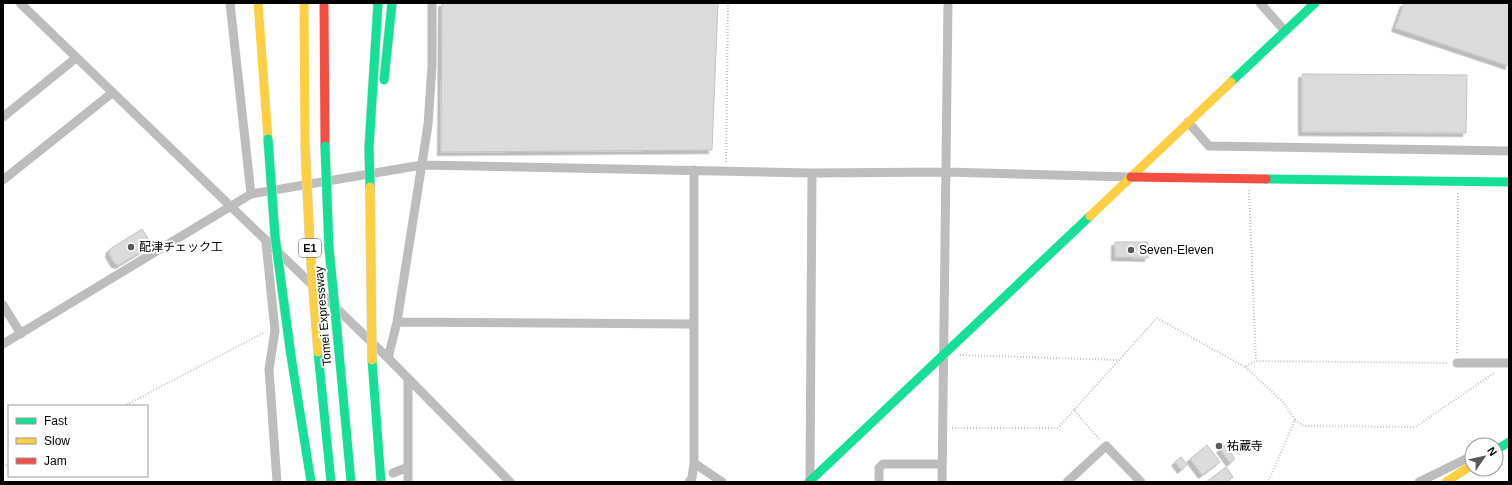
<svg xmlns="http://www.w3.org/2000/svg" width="1512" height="485" font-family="Helvetica,'Noto Sans JP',sans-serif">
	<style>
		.building { fill: #dbdbdb; stroke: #c3c3c3; filter: url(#shadow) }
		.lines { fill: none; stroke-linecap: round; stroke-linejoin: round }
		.path { stroke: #c2c2c2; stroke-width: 2; stroke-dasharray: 1 2; stroke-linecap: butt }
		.street { stroke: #bdbdbd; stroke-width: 9 }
		.fast { stroke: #16e098; stroke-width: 9 }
		.slow { stroke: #ffcf43; stroke-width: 9 }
		.jam { stroke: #f24e42; stroke-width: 9 }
		.fast-bridge-casing { stroke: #dbdbdb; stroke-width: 10; stroke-linecap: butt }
		.slow-bridge-casing { stroke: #dbdbdb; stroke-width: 10; stroke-linecap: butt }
		.fast-bridge { stroke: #16e098; stroke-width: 9 }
		.slow-bridge { stroke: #ffcf43; stroke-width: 9 }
		.poi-dot { fill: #595959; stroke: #fff; stroke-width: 1.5 }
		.labels { text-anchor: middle; stroke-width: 4; stroke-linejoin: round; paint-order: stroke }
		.shield { fill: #fff; stroke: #4c4c4c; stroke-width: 1 }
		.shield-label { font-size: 11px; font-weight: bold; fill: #000 }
		.poi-label { font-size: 12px; fill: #000; stroke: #fff; text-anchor: start }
		.street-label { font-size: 12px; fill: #000; stroke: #fff }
	</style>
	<defs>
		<filter id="shadow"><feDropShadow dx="-3.5" dy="3.5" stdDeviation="0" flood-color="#0004"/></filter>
	</defs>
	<rect width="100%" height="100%" fill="#fff"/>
	<path class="building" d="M442,3H718L712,150L441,152Z
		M1404,3H1509V66L1395,28Z
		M1302,74L1467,75L1466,133L1302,132Z
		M142,229L152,245L119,265L115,264L109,254L110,249Z
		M1115,242H1148V258L1115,257Z
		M1207,445L1220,462L1202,475L1190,459Z
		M1225,445L1235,459L1230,463L1220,449Z
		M1181,457L1187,465L1181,470L1175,462Z
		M1226,467L1233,477L1227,482H1206Z"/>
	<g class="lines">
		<path class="path" d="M726,162L728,3
			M1249,190L1256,361
			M1457,353L1458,192
			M960,355L1119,360
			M1245,367L1283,402L1295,420L1268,482
			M124,406L265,332
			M1295,420L1304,426L1415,427L1494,373
			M952,428H1058L1074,410
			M1099,439L1074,410L1157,318L1245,367L1256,361L1448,363
			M3,467L9,464"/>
		<path class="street" d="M20,3L388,358L510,482
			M230,3L251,194
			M1260,3L1285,31
			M3,117L76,58
			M1188,122L1209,146L1509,151
			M3,180L112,93
			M266,242L275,331L269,369L277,482
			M3,305L21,334
			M397,322L693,324
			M3,344L251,194L422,165L812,173L946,172L1131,177
			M388,358L397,322L428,125L432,66V3
			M1457,363H1509
			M694,463L722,482
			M393,473L408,467
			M810,480L812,173
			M408,482V380
			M689,482L692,478L694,463V170
			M879,482V468L883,464H942
			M942,482L948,3
			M1067,482L1106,446L1141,482
			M1419,482L1472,456"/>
		<path class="fast" d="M1231,82L1315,3
			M1266,179L1509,182
			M318,352L331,482
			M339,352L351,482
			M291,356L311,482
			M372,360L381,482
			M1496,450L1509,442
			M809,482L1090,216"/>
		<path class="slow" d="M258,3L268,139
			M304,3L305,144
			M1090,216L1231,82
			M1446,482L1472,465"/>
		<path class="jam" d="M324,3L325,146
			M1131,177L1266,179"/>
		<g class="fast-bridge-casing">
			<path id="fast-bridge" d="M384,80L392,3
				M268,139L275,236L291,356
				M325,146L329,248L339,352
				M370,187L369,148L378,3"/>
		</g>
		<g class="slow-bridge-casing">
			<path id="slow-bridge" d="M305,144L310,248L318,352
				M370,187L372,360"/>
		</g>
		<use href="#fast-bridge" class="fast-bridge"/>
		<use href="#slow-bridge" class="slow-bridge"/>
	</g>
	<g class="poi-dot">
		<circle cx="131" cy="247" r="4"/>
		<circle cx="1131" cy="250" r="4"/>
		<circle cx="1219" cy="446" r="4"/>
	</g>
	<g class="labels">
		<rect class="shield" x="299" y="239" width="22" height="18" rx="3"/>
		<g class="shield-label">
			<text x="310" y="252">E1</text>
		</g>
		<g class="poi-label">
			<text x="139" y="251">配津チェック工</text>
			<text x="1139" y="254">Seven-Eleven</text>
			<text x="1227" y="450">祐蔵寺</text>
		</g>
		<g class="street-label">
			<text transform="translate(323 316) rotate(-95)" y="4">Tomei Expressway</text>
		</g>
	</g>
	<rect width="1512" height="485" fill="none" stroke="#000000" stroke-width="8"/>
	<rect x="8" y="405" width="140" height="72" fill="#ffffff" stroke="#999999"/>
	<rect x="16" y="418" width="20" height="6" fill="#16e098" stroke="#999999"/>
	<text x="44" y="425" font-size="12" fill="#000000">Fast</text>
	<rect x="16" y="438" width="20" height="6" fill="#ffcf43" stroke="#999999"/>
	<text x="44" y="445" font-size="12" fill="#000000">Slow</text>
	<rect x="16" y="458" width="20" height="6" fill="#f24e42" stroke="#999999"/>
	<text x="44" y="465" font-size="12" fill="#000000">Jam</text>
	<g transform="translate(1484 457) rotate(56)"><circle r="19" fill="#ffffff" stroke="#999999"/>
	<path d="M0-3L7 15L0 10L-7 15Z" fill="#595959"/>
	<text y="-6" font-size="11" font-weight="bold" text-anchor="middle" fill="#000000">N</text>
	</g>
</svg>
